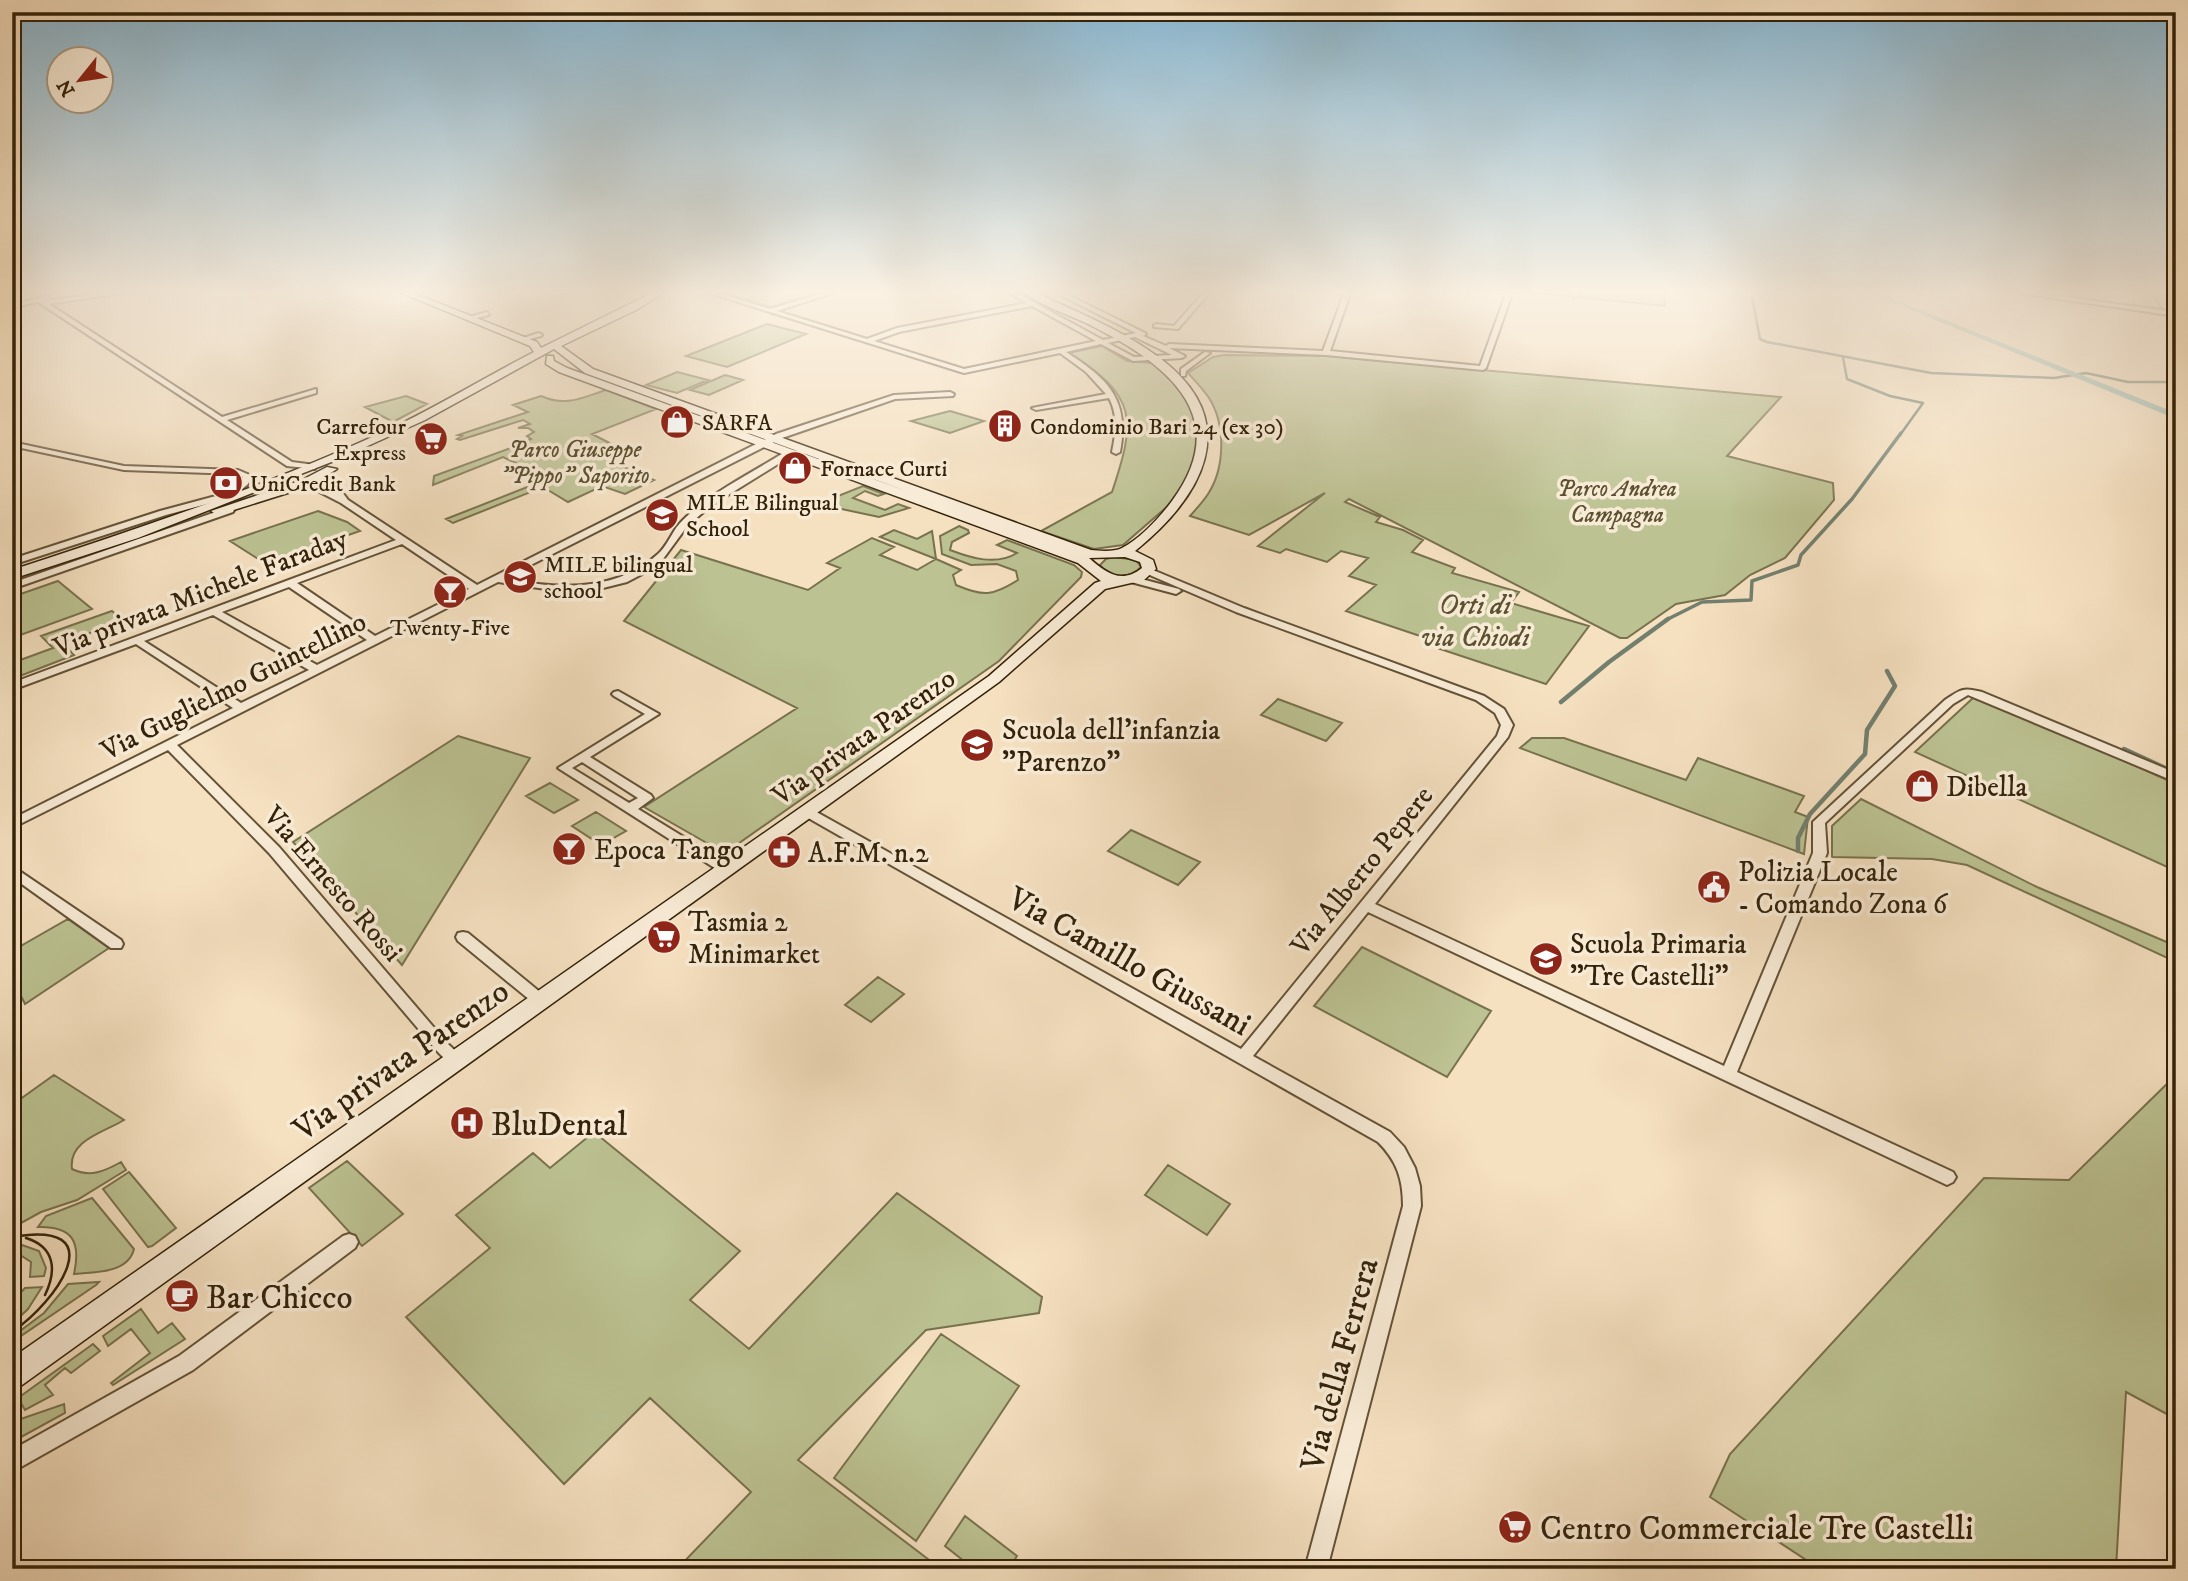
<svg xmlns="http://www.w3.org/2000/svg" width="2188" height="1581" font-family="'IM FELL DW Pica',serif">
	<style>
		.green { fill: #bcc292; stroke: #78724e; stroke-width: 2 }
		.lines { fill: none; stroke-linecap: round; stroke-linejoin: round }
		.stream-far2 { stroke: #727f6f; stroke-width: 2.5 }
		.stream-far1 { stroke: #727f6f; stroke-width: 3.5 }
		.stream { stroke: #727f6f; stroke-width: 4.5 }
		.canal { fill: #9cbdb3; fill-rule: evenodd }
		.street-casing { stroke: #645237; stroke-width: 4 }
		.secondary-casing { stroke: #332209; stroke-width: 3 }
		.street { fill: #f8ebd6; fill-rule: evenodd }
		.secondary { fill: #f8ebd6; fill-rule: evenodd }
		.tram { stroke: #332209; stroke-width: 2.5 }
		.labels { text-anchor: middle; stroke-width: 7; stroke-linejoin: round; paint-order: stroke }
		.far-poi-label { font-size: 23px; fill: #332209; stroke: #f8ebd6; text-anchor: start }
		.far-park-label { font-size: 23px; font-style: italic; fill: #5c5232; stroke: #f8ebd6 }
		.street-label { font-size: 28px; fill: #332209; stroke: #f8ebd6 }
		.park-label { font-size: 28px; font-style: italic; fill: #5c5232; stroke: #f8ebd6 }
		.poi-label { font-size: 28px; fill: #332209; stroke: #f8ebd6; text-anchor: start }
		.near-street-label { font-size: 33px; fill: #332209; stroke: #f8ebd6 }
		.near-poi-label { font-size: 33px; fill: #332209; stroke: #f8ebd6; text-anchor: start }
	</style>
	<rect width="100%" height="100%" fill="#f5e0c0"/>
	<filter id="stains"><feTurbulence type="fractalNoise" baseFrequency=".00286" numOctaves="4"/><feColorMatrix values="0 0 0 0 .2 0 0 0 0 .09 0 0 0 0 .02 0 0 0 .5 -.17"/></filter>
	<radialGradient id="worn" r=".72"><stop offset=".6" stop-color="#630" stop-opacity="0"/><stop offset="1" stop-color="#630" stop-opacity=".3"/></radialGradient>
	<path class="green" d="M718,291H822L771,307Z
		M1520,291H1664L1665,306Z
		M767,324L806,334L727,367L686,356Z
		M1102,346L1127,361L1152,363L1180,388L1196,419L1198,440L1190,474L1169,505L1123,545L1094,549L1041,531L1112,492C1136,420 1138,396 1069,353Z
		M1224,355L1326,356L1781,397L1727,456L1833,483L1834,500L1785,558L1750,575L1725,595L1676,604L1627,638H1620L1349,499L1345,502L1380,517L1376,522L1403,530L1423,540L1412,552L1455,568L1452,573L1519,592L1511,603L1589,626L1546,684L1428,645L1432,640L1346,611L1376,585L1349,576L1368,558L1341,551L1327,562L1286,549L1280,553L1258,546L1325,493L1249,535L1190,516C1196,509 1203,502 1208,494C1225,468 1226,425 1209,398C1203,389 1195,381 1188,373L1213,357Z
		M677,372L708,380L677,393L646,385Z
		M725,375L743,380L709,395L690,390Z
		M606,390L656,409L592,434L631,454L612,462L654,480L625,494L602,486L568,502L543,487L453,523L446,519L548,479L503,457L433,485L434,476L519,445L531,439L527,436L534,432L528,428H518L530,424L523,420L460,440L457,439L462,436L458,435L528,412L513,405L541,396C566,407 581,398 606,390Z
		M406,396L427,404L393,422L365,407Z
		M950,411L984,421L950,433L911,421Z
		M863,486L884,494L878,496L865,491L853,498L885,510L898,504L909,508L879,517L818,504Z
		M318,511L347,522L360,531L266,564L230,541Z
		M959,526L968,530L969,533L952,542L950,550C971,558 996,566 1017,553L997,545L1007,540L1074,565L1082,572L1081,577L999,661L732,848L719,850L644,807L797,708L624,621L681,550L808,590L840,568L827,563L872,538L894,547L880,555L917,570L936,559L880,537L894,530L917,539L932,531L936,559L961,570L953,575L956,585C984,597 992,596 1018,580L1016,571L997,564L971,565L942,554L940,536Z
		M1114,557L1136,560L1141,567C1131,579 1109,579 1100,565L1106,559Z
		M58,581L92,609L12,638V597Z
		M112,611L123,621L63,643L74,655L12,679V663L53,648L41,636Z
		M1973,698L2105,752L2176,784V871L1915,752Z
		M1278,699L1342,723L1326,741L1261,715Z
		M458,736L530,758L402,965L293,842Z
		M1532,738H1564L1686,780L1698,758L1804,796L1795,812L1808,817L1804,854L1520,748Z
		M550,783L578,800L554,813L526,796Z
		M1861,799L2037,887L2176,946V962L1967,865L1932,859L1832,857V826Z
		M596,812L626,831L601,845L572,826Z
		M1131,830L1200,862L1178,885L1108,851Z
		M68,919L109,948L25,1004L12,978V951Z
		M1362,947L1491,1011L1447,1077L1314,1006Z
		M878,977L904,994L871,1022L845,1005Z
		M54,1075L124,1120C105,1132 68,1140 72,1169C90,1178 105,1171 121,1162L126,1170L77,1200L41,1212L12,1228V1105Z
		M2176,1075V1419L2126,1392L2116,1569H1820L1710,1497L1730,1454L1984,1178L2069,1180Z
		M594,1132L740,1251L690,1300L749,1349L897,1193L1042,1297L1039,1313L926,1330L798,1460L941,1569H677L751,1492L650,1398L564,1484L406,1317L490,1248L456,1215L533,1153L550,1168Z
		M347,1161L403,1214L362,1246L309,1188Z
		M1168,1165L1230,1204L1207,1235L1145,1195Z
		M129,1172L176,1228L152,1246L148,1247L103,1189Z
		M92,1198L134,1249C128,1274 93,1272 74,1274C81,1242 73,1226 38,1227L46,1216Z
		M22,1245L39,1251L46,1268L44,1276L30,1277L31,1262L17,1253Z
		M99,1282L96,1285L12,1342V1337L44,1313L68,1284Z
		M42,1287L28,1309L12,1324V1302L25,1288Z
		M141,1309L158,1333L172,1323L185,1339L113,1385L111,1383L150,1353L131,1329L108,1346L103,1336Z
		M941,1334L1019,1386L916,1541L834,1478Z
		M93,1344L100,1351L71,1373L65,1368L45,1385L53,1395L25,1410L18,1398Z
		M64,1404L65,1413L12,1442V1422Z
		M965,1516L1017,1556L1009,1569H974L945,1546Z"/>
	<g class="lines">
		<path class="stream-far2" d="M1751,291L1760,339L1767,342L1931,373L2054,378L2086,373L2128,382H2176
			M2149,291L2164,311
			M2166,313L2176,326
			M1843,357L1847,379L1890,396L1923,403L1900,435"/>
		<path class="stream-far1" d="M1666,620L1702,602L1751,600L1752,581L1798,565L1801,555L1852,499L1901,433"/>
		<path class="stream" d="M1561,702L1609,662L1668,619
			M2124,749L2176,773
			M1798,838L1810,814L1865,754L1867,730L1895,686L1887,671
			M1798,839V851"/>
		<path class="canal" d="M1865,291H1874L2176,413V419Z"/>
		<g class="street-casing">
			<path id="street" d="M120,291H135L49,304L222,417L316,389V393L227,420L292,462L315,465V469L287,466L38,302L15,307L12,305L13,304L48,296L50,299L44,301Z
				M703,291H712L770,309L830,291H839L777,311L867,339L897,328L1027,303L1006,291H1013L1103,340L1136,333L1052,291H1060L1145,333L1146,334L1143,336L1166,346L1169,344L1323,351L1345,291H1351L1330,351L1480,366L1507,291H1513L1486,368L1483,370L1326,355L1169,348L1185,356L1182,358L1133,361L1101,344L1066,352C1108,379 1130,399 1120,452L1116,454L1112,452C1116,433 1118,415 1109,398L1036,410L1032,408L1106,394L1086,372L1060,353L964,373ZM1032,306L1096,341L964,369L874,341L899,332ZM1135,337L1172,355L1134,357L1108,343Z
				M1205,291H1211L1178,329L1154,327V325L1156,324L1174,326Z
				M1569,291H1575L1579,296L1574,297Z
				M2005,291H2020L2176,312V316Z
				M487,312L489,315L469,320L466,318Z
				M539,333L542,335L541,336L523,341L520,339Z
				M1205,352L1210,353L1186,371L1185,376H1181V369Z
				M950,392L954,394L953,396L895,399L782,438L505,578C557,590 616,592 658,554C666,547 670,537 676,528C681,521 688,515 695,509C722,487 755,471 785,452H791V456L712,505L688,525L663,559L646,572L627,582L603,588L559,591L498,582L177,745L279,847L448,1044L465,1060L463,1064C452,1068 445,1059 438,1052L269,853L168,750L12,828V819L233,708L136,644L12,690V683L396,540L341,503L302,483L309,481L334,493L320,474L321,472H327L348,500L477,585L776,434L894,395ZM402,544L469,589L375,636L297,583ZM289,587L367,640L317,665L222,612ZM213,615L309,670L241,703L144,641Z
				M12,442L124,466L238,470L252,476L248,484L233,497L166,515L12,565V559L160,511L227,493L243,477L237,474L124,470L12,446Z
				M230,507L234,510L233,512L12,589V583Z
				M1148,568L1244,608L1484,696L1504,709L1513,725L1508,737L1375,904L1724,1066L1813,853V822L1945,700C1961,689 1963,687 1982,692L2176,773V782L1968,695L1953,704L1825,823L1827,853L1737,1072L1953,1172L1956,1177L1953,1182L1947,1185L1368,912L1253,1056L1390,1132L1404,1147L1415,1168L1420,1186L1421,1206L1327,1569H1305L1403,1206C1403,1179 1397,1161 1378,1142L803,815L801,812L807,808L811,809L1241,1049L1497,736L1501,725L1495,713L1476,700L1236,612L1145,573L1143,571Z
				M1130,576L1179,589L1181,591L1176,594L1127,581L1125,579Z
				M618,691L659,714L590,757L651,795L653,798L638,809L731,866L733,869L731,872H721L558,768L645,714L614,696L612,694L614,692ZM582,762L638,798L629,803L572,768Z
				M12,866L121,940L123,944L121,948H111L12,877Z
				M463,932L468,933L546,997L548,1001L546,1005L541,1007L536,1005L458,941L456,937L458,933Z
				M349,1234L355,1236L358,1242L355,1248L193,1370L12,1472V1450L179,1356L343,1236Z"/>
		</g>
		<g class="secondary-casing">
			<path id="secondary" d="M397,291H408L537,342L541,348L656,291H666L636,310L561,346L593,369L1091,550C1100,551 1114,552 1122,548C1141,538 1160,517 1172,501C1238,412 1159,359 1084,322C1064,313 1040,305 1023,291H1033C1076,312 1123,330 1161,359C1245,423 1202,497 1135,551L1153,560L1156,569L1144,580L1105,589L999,682L22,1385L12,1389V1358L989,676L1095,583L1101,581L1078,563L559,372L546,364L547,356H553L554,361L567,368L909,492L585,373L554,349L425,420L339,459L138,538L12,579V570C143,527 277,483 402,423C447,401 489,375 534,352L530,346ZM1089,558L1125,557L1140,562L1142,568C1121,585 1105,572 1089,558Z
				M327,467L337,469L310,486L221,514L217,515L211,511L302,480Z"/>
		</g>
		<use href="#street" class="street"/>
		<use href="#secondary" class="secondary"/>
		<path class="tram" d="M12,1237C114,1219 58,1301 12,1332
			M26,1238C55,1247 57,1270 45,1295"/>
	</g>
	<linearGradient id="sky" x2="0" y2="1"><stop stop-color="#89b8d3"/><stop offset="0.57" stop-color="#faf1e3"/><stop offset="1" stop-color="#faf1e3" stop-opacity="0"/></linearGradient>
	<rect width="2188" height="512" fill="url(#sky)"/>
	<defs>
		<g id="shop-disc" transform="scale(1.75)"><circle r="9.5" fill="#8f2418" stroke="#f8ebd6"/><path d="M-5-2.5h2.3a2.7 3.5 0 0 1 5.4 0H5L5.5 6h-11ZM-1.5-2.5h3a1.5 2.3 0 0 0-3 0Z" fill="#fff"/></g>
		<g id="building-disc" transform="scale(1.75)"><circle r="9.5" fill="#8f2418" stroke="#f8ebd6"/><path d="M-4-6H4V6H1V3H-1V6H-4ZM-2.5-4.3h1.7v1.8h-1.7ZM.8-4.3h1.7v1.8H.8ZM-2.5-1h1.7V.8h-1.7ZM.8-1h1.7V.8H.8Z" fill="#fff"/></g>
		<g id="supermarket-disc" transform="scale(1.75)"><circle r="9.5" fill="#8f2418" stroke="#f8ebd6"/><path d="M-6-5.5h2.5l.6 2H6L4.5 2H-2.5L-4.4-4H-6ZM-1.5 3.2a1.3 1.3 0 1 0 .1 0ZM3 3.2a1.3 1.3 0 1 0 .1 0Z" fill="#fff"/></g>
		<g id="bank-disc" transform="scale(1.75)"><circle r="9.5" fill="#8f2418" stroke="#f8ebd6"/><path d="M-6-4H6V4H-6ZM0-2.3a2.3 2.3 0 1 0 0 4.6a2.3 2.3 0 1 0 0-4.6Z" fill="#fff"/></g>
		<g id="school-disc" transform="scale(1.75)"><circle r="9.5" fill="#8f2418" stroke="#f8ebd6"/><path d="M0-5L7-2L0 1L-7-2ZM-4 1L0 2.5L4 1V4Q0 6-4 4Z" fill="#fff"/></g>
		<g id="bar-disc" transform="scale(1.75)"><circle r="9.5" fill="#8f2418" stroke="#f8ebd6"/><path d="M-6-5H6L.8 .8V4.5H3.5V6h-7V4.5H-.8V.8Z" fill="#fff"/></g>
		<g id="pharmacy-disc" transform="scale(1.75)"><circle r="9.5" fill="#8f2418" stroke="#f8ebd6"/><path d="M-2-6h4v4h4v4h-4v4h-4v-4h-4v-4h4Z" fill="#fff"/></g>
		<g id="civic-disc" transform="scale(1.75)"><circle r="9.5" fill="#8f2418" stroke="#f8ebd6"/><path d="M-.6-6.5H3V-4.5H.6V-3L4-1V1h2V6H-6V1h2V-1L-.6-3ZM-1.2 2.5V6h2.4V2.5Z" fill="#fff"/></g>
		<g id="hospital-disc" transform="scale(1.75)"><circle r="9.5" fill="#8f2418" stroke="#f8ebd6"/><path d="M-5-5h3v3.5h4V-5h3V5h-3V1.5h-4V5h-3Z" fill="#fff"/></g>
		<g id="cafe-disc" transform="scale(1.75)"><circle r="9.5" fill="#8f2418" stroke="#f8ebd6"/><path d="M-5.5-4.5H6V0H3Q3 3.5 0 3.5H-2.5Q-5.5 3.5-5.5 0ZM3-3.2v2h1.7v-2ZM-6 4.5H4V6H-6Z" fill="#fff"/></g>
	</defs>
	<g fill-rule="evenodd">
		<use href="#shop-disc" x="677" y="422"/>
		<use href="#building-disc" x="1005" y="426"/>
		<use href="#supermarket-disc" x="431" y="439"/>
		<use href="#shop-disc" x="795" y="468"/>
		<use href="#bank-disc" x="226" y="483"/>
		<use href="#school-disc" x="662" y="515"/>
		<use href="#school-disc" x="520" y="577"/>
		<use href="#bar-disc" x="450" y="592"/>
		<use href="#school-disc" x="977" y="745"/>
		<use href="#shop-disc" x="1922" y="786"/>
		<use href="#bar-disc" x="569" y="849"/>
		<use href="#pharmacy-disc" x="784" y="852"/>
		<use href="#civic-disc" x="1714" y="887"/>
		<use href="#supermarket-disc" x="664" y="937"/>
		<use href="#school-disc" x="1546" y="959"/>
		<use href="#hospital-disc" x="467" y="1123"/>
		<use href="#cafe-disc" x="182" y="1296"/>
		<use href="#supermarket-disc" x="1515" y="1527"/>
	</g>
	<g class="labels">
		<g class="far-poi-label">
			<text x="702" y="430">SARFA</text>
			<text x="406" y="434" text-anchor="end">Carrefour<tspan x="406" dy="26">Express</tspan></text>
			<text x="1030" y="434">Condominio Bari 24 (ex 30)</text>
			<text x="820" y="476">Fornace Curti</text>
			<text x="250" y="491">UniCredit Bank</text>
			<text x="686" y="510">MILE Bilingual<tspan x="686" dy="26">School</tspan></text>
			<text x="544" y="572">MILE bilingual<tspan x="544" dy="26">school</tspan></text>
			<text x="450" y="635" text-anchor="middle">Twenty-Five</text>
		</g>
		<g class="far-park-label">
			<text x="575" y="457">Parco Giuseppe<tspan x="575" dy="26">"Pippo" Saporito</tspan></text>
			<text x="1617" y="496">Parco Andrea<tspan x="1617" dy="26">Campagna</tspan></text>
		</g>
		<g class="street-label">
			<text transform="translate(200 592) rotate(-21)" y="10">Via privata Michele Faraday</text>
			<text transform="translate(233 685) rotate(-27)" y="10">Via Guglielmo Guintellino</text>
			<text transform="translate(863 736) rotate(-35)" y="10">Via privata Parenzo</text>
			<text transform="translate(1361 870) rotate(-51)" y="10">Via Alberto Pepere</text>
			<text transform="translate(334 883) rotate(49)" y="10">Via Ernesto Rossi</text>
		</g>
		<g class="park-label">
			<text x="1475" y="614">Orti di<tspan x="1475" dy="32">via Chiodi</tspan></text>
		</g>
		<g class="poi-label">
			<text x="1002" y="739">Scuola dell'infanzia<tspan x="1002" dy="32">"Parenzo"</tspan></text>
			<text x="1946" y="796">Dibella</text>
			<text x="594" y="859">Epoca Tango</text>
			<text x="808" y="862">A.F.M. n.2</text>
			<text x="1738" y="881">Polizia Locale<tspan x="1738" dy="32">- Comando Zona 6</tspan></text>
			<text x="688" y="931">Tasmia 2<tspan x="688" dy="32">Minimarket</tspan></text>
			<text x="1570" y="953">Scuola Primaria<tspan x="1570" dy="32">"Tre Castelli"</tspan></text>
		</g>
		<g class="near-street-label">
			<text transform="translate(1130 960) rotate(29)" y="12">Via Camillo Giussani</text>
			<text transform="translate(400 1059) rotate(-35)" y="12">Via privata Parenzo</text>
			<text transform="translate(1338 1364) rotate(-75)" y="12">Via della Ferrera</text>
		</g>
		<g class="near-poi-label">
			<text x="491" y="1135">BluDental</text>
			<text x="206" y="1308">Bar Chicco</text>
			<text x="1540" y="1539">Centro Commerciale Tre Castelli</text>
		</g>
	</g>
	<rect width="2188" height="1581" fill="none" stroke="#f5e0c0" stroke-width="42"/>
	<rect x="14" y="14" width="2160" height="1553" fill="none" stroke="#332209" stroke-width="3.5"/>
	<rect x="21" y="21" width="2146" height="1539" fill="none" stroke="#332209" stroke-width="2"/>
	<g transform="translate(80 80) rotate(240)"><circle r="33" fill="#f8ebd6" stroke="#a99b84" stroke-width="2"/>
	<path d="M0-5L12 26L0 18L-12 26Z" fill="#8f2418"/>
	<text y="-10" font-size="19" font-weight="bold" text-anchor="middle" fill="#332209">N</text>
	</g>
	<rect width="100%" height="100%" filter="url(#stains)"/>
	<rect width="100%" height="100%" fill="url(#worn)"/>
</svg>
